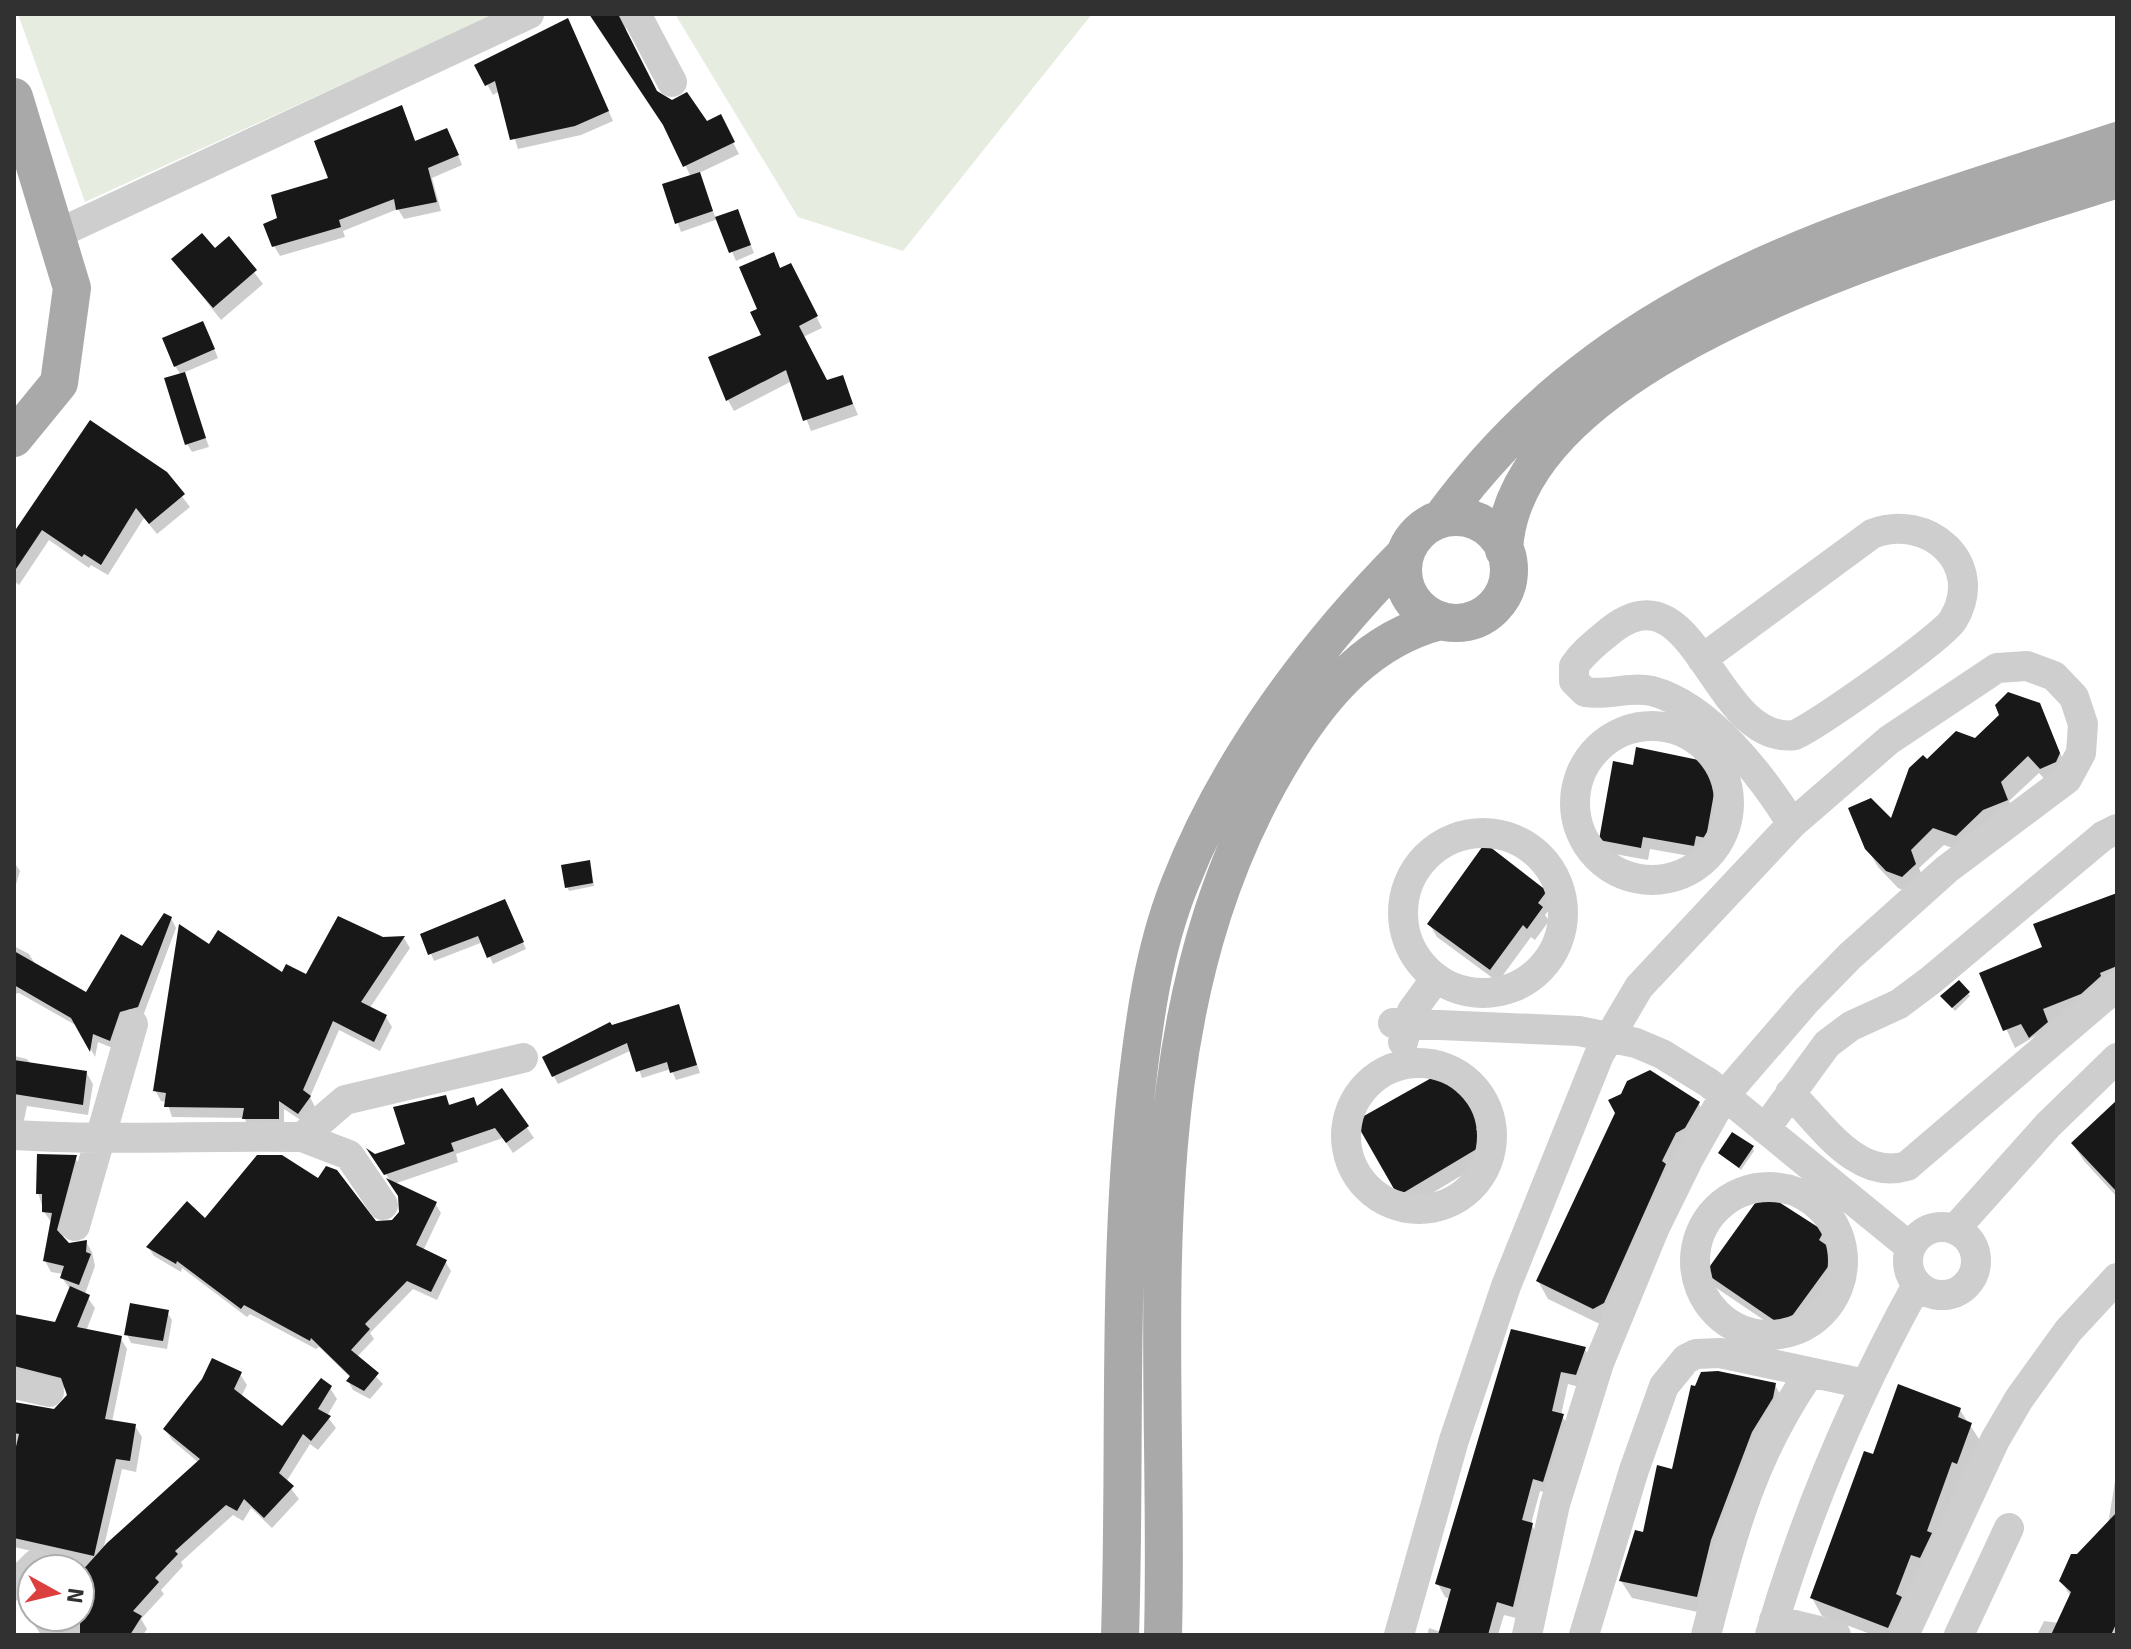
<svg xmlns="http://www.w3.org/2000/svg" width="2131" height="1649" font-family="Signika,sans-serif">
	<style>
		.green { fill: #e6ede0 }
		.shadow { fill: #0003 }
		.building { fill: #181818 }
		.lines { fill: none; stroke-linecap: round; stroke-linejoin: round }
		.minor { stroke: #cecece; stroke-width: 30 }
		.major { stroke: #a9a9a9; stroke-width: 38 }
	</style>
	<rect width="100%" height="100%" fill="#fff"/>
	<path class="green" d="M18,14H496L85,202Z
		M675,14H1092L903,251L798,217Z"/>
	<path class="shadow" d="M591,14H628L625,35L661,98L672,102L686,95L706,123L720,117L739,154L699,173L716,219L737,211L754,253L736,261L718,219L681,232L664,186L691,177L668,130Z
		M573,30L613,121L581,135L518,149L500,91L493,95L477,66Z
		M406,117L416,143L452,140L462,165L432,178L441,211L404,219L398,209L343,231L345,237L280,256L274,246L280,219Z
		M229,239L263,284L221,320L173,259L215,251Z
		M773,255L781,270L796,276L822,328L803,337L826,382L842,377L858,415L811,431L792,381L734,411L728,400L764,336L760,310Z
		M207,331L218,358L183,373L209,447L192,452L187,444L181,375L175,366Z
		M165,474L190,507L157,534L144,518L108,575L91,565L89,568L49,540L19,585L14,581V536Z
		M2039,705L2069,773L2051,786L2039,773L2009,801L2016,818L1967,853L1944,845L1919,868L1925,882L1913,894L1898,888L1878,867L1867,848L1892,822L1926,762L1976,740Z
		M1712,765L1720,778L1718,789L1722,797L1712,850L1703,848L1701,858L1650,849L1648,860L1609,853L1601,840L1635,767Z
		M14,862L20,871L14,891Z
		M591,866L594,886L569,891L567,887Z
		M1545,892L1553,905L1545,915L1549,921L1535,940L1531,937L1498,982L1437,937L1429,924Z
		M2117,895V988L2015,1048L1981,974L2044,948Z
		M508,908L526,949L493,964L483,942L434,961L423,935Z
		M171,918L176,928L143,1016L115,1049L98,1042L95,1057L79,1027L19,993L14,994V946L29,954L35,964L86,994L142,949Z
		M404,938L410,948L369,1009L386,1017L392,1027L380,1051L339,1030L310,1097L315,1107L305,1123L284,1109V1129L250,1128L244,1118L172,1117L167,1102L161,1101L155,1090L210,947L283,975L306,977L383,939Z
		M1968,993L1970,996L1955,1011L1945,999Z
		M678,1007L700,1073L676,1080L671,1069L642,1078L632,1050L558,1084L544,1058L611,1027Z
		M14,1056L27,1059L31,1064L86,1072L93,1084L88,1115L27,1106L23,1125L14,1123Z
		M1448,1086L1468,1103L1489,1139L1482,1143L1491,1158L1407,1208L1358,1122Z
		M501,1090L534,1138L513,1153L503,1138L456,1154L458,1162L394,1184L435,1203L441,1213L423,1251L445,1261L451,1271L437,1300L413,1289L370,1333L374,1339L357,1357L383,1384L370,1399L353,1390L348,1381L351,1378L319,1347L316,1349L250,1314L247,1317L182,1268L181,1272L154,1256L148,1247L206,1221L393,1222L402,1213L400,1197L375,1156L408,1145L445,1097L451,1107L473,1099L478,1107Z
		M2117,1102V1197L2084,1161L2073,1144Z
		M1698,1103L1709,1121L1604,1326L1548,1299L1538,1281Z
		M1752,1148L1754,1151L1741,1170L1721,1153Z
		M75,1157L81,1168L63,1239L69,1245L86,1242L92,1252L95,1266L85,1294L95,1308L86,1331L120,1337L127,1349L112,1422L135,1426L142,1437L136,1472L122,1469L103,1551L199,1463L172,1440L165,1429L240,1374L247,1385L241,1397L283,1429L330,1388L337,1399L327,1416L336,1428L318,1450L310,1444L286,1482L299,1499L272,1528L251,1508L243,1521L233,1515L181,1562L183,1566L161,1590L164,1594L141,1619L147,1629L143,1635H41L21,1604L32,1595V1617H80V1569H67L77,1561L14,1547V1403L46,1412L64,1405L68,1389L14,1379V1316L56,1325L71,1290L62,1278L63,1274L51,1272L45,1261L52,1223L44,1212L38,1193Z
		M1823,1233L1831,1246L1829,1249L1844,1267L1792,1339L1715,1287L1708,1273Z
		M167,1312L172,1320L167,1349L131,1343L127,1334Z
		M1512,1331L1585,1349L1592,1362L1583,1388L1568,1384L1561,1415L1571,1429L1550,1494L1540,1491L1531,1524L1539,1538L1520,1619L1504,1615L1498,1635H1427L1429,1628L1441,1632L1450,1599L1445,1597L1438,1584Z
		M1718,1373L1775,1385L1785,1403L1707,1614L1632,1598L1621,1581L1673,1471L1699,1375Z
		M1960,1410L1981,1442L1902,1635H1873L1822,1616L1812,1598L1874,1457Z
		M2117,1469V1635H2037L2044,1621L2059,1623L2071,1597L2061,1581L2108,1524Z"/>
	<path class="building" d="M589,14H618L657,91L672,100L687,92L707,121L721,114L735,142L683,167L663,125Z
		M568,18L609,111L575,126L510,140L495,81L485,86L474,65Z
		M402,105L415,141L447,128L459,155L428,168L437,202L396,210L394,199L339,220L341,227L272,247L263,224L277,218L271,195L328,178L314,141Z
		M700,172L713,211L675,224L662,184Z
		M738,209L751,245L729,253L715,217Z
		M202,233L215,248L229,236L257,270L213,308L171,259Z
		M774,252L780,268L791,263L818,316L799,326L827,380L843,375L853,404L803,421L786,370L726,401L708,357L761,335L750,312L757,309L739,267Z
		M203,321L215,349L174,367L162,338Z
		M185,372L206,438L185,445L164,378Z
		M90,420L167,472L185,494L149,524L136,508L101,565L84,554L82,557L42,530L14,572V532Z
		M2008,692L2040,703L2060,753L2056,762L2040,769L2028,756L2001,782L2008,800L1983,810L1956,836L1933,828L1911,850L1916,864L1902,877L1886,871L1865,849L1848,808L1871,798L1891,818L1909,768L1923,755L1927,759L1956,731L1975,738L1999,715L1995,705Z
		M1636,747L1713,763L1710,781L1716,782L1706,838L1696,836L1694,846L1643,837L1641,848L1599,840L1613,761L1633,765Z
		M1485,843L1547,891L1538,903L1543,907L1527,929L1523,925L1490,970L1427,924Z
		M590,860L593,883L565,888L561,865Z
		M2117,893V966L2100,973L2101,976L2081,994L2043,1009L2048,1022L2029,1038L2021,1024L2003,1031L1979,973L2042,947L2033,924Z
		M505,899L524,942L487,958L478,936L428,955L420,934Z
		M164,913L172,917L138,1007L120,1012L110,1041L93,1034L90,1052L71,1018L14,985V951L86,992L121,934L142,946Z
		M338,916L383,937L405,936L361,1002L387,1015L374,1042L333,1021L303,1090L311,1096L298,1114L279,1101V1119H242L244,1108L164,1107L166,1093L153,1091L179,924L209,944L218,930L282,972L286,964L306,974Z
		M1959,980L1970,992L1952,1008L1940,996Z
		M679,1004L697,1065L670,1073L667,1062L636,1072L627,1043L552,1077L542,1057L610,1022L612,1025Z
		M14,1060L87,1071L83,1105L14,1094Z
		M1650,1070L1700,1102L1685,1128L1676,1133L1662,1161L1666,1164L1604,1303L1593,1309L1536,1281L1615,1113L1608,1100L1621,1094L1627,1081Z
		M1442,1072L1448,1083L1455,1079L1470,1102L1483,1125L1476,1129L1485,1144L1398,1196L1355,1121Z
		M502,1088L529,1126L506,1143L495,1128L451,1143L454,1151L384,1175L366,1148L375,1154L405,1144L393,1107L446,1095L449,1105L474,1097L477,1106Z
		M2117,1100V1192L2071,1143Z
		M1732,1132L1754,1146L1739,1168L1718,1153Z
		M37,1154L77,1155L57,1230L69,1243L87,1240L86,1252L91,1254L79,1285L60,1278L64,1266L43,1261L52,1213L42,1212V1194H36Z
		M257,1155H282L318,1178L326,1166L337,1170L376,1221L392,1220L399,1212L398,1196L386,1178L437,1202L416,1245L447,1260L431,1292L407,1281L365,1324L370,1329L351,1350L379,1373L364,1391L346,1381L350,1376L311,1338L310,1341L244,1305L241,1309L177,1261L176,1264L146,1247L187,1201L205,1218Z
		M1763,1192L1824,1231L1819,1240L1838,1253L1784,1327L1705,1273Z
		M70,1286L90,1295L77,1327L122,1336L105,1419L136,1424L130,1461L116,1459L94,1556L14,1538V1455L19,1434L14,1433V1402L54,1409L67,1395L61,1378L14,1366V1314L55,1322Z
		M130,1303L169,1310L163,1341L124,1335Z
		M1511,1329L1586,1347L1576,1375L1561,1372L1552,1411L1564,1414L1543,1482L1533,1479L1522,1520L1533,1523L1513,1607L1497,1602L1488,1635H1438L1451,1589L1435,1584Z
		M212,1358L242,1372L234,1389L282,1426L321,1378L332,1386L318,1409L331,1416L311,1441L303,1434L279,1473L294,1486L264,1518L244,1499L237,1511L226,1505L175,1551L178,1554L155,1578L159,1582L133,1611L142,1616L130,1635H80V1573L107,1543L200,1459L163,1429L202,1379Z
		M1718,1371L1776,1383L1773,1398L1752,1432L1711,1540L1697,1597L1619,1581L1635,1530L1643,1532L1657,1465L1672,1469L1691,1385L1695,1386L1701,1372Z
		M1898,1384L1961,1408L1958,1417L1972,1423L1957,1464L1952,1462L1927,1531L1932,1533L1920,1558L1911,1555L1896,1594L1902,1597L1888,1628L1810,1598L1864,1451L1873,1454Z
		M2117,1512V1622L2111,1635H2051L2071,1592L2059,1581L2071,1554H2077Z"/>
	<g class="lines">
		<path class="minor" d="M636,14L672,82
			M57,234L529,14
			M1702,659L1872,534C1928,512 1987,564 1953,620C1941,639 1818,724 1795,735C1710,746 1696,553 1604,636C1593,645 1582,654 1574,666V681L1585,692C1607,696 1629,686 1652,691C1709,706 1763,777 1792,824
			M1575 803a77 77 0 1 1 154 0a77 77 0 1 1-154 0Z
			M1403 913a80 80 0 1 1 160 0a80 80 0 1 1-160 0Z
			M1393,1023L1579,1031L1636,1043L1662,1054L1709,1083L1910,1247
			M1403,1042L1412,1011L1436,978
			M1346 1136a73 73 0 1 1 146 0a73 73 0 1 1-146 0Z
			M1790,1093C1822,1125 1857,1181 1907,1166L2117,986
			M1765,1129L1827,1044L1851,1026L1899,1004L1931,980L2103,836L2117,829
			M14,1135C110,1141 206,1135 302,1137L345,1100L523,1058
			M302,1137L349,1155L383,1205
			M1695 1261a74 74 0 1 1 148 0a74 74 0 1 1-148 0Z
			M75,1226L133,1024
			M1908 1261a34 34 0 1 1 68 0a34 34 0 1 1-68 0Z
			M1955,1229L2048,1125L2117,1058
			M14,1384L49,1392
			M14,1586L36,1564
			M1774,1620L1836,1635
			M1399,1635L1454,1440L1506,1286L1599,1055L1639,987L1792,824L1889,740L1997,668L2027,666L2054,676L2074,697L2083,724L2081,753L2067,779L1947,869L1850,956L1806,1001L1724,1096L1688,1160L1655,1227L1599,1363L1555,1504L1527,1635
			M1584,1635L1634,1470L1664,1386L1686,1359L1696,1354L1720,1353L1865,1384
			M1706,1635C1732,1536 1750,1460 1809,1374
			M1770,1635C1806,1512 1855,1397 1917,1285
			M1904,1635L1995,1440L2019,1399L2068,1331L2117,1278
			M1959,1635L2009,1528"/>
		<path class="major" d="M14,97L72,288L59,383L14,438
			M1403 570a53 53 0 1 1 106 0a53 53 0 1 1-106 0Z
			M1441,519C1616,281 1853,229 2117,141
			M1504,550C1514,346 1957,232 2117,179
			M1120,1635C1126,1454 1117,1273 1136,1092C1144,1022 1153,952 1179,886C1227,762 1312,648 1405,554
			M1163,1635C1171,1339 1122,1015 1288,750C1325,691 1370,639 1440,621"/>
	</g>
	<rect width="2131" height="1649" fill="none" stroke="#313131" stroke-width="32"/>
	<g transform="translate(56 1593) rotate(98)"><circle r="38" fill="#ffffff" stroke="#adadad" stroke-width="2"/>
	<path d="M0-6L14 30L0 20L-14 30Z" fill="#db403f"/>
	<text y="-12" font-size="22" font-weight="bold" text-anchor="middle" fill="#313131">N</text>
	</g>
</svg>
